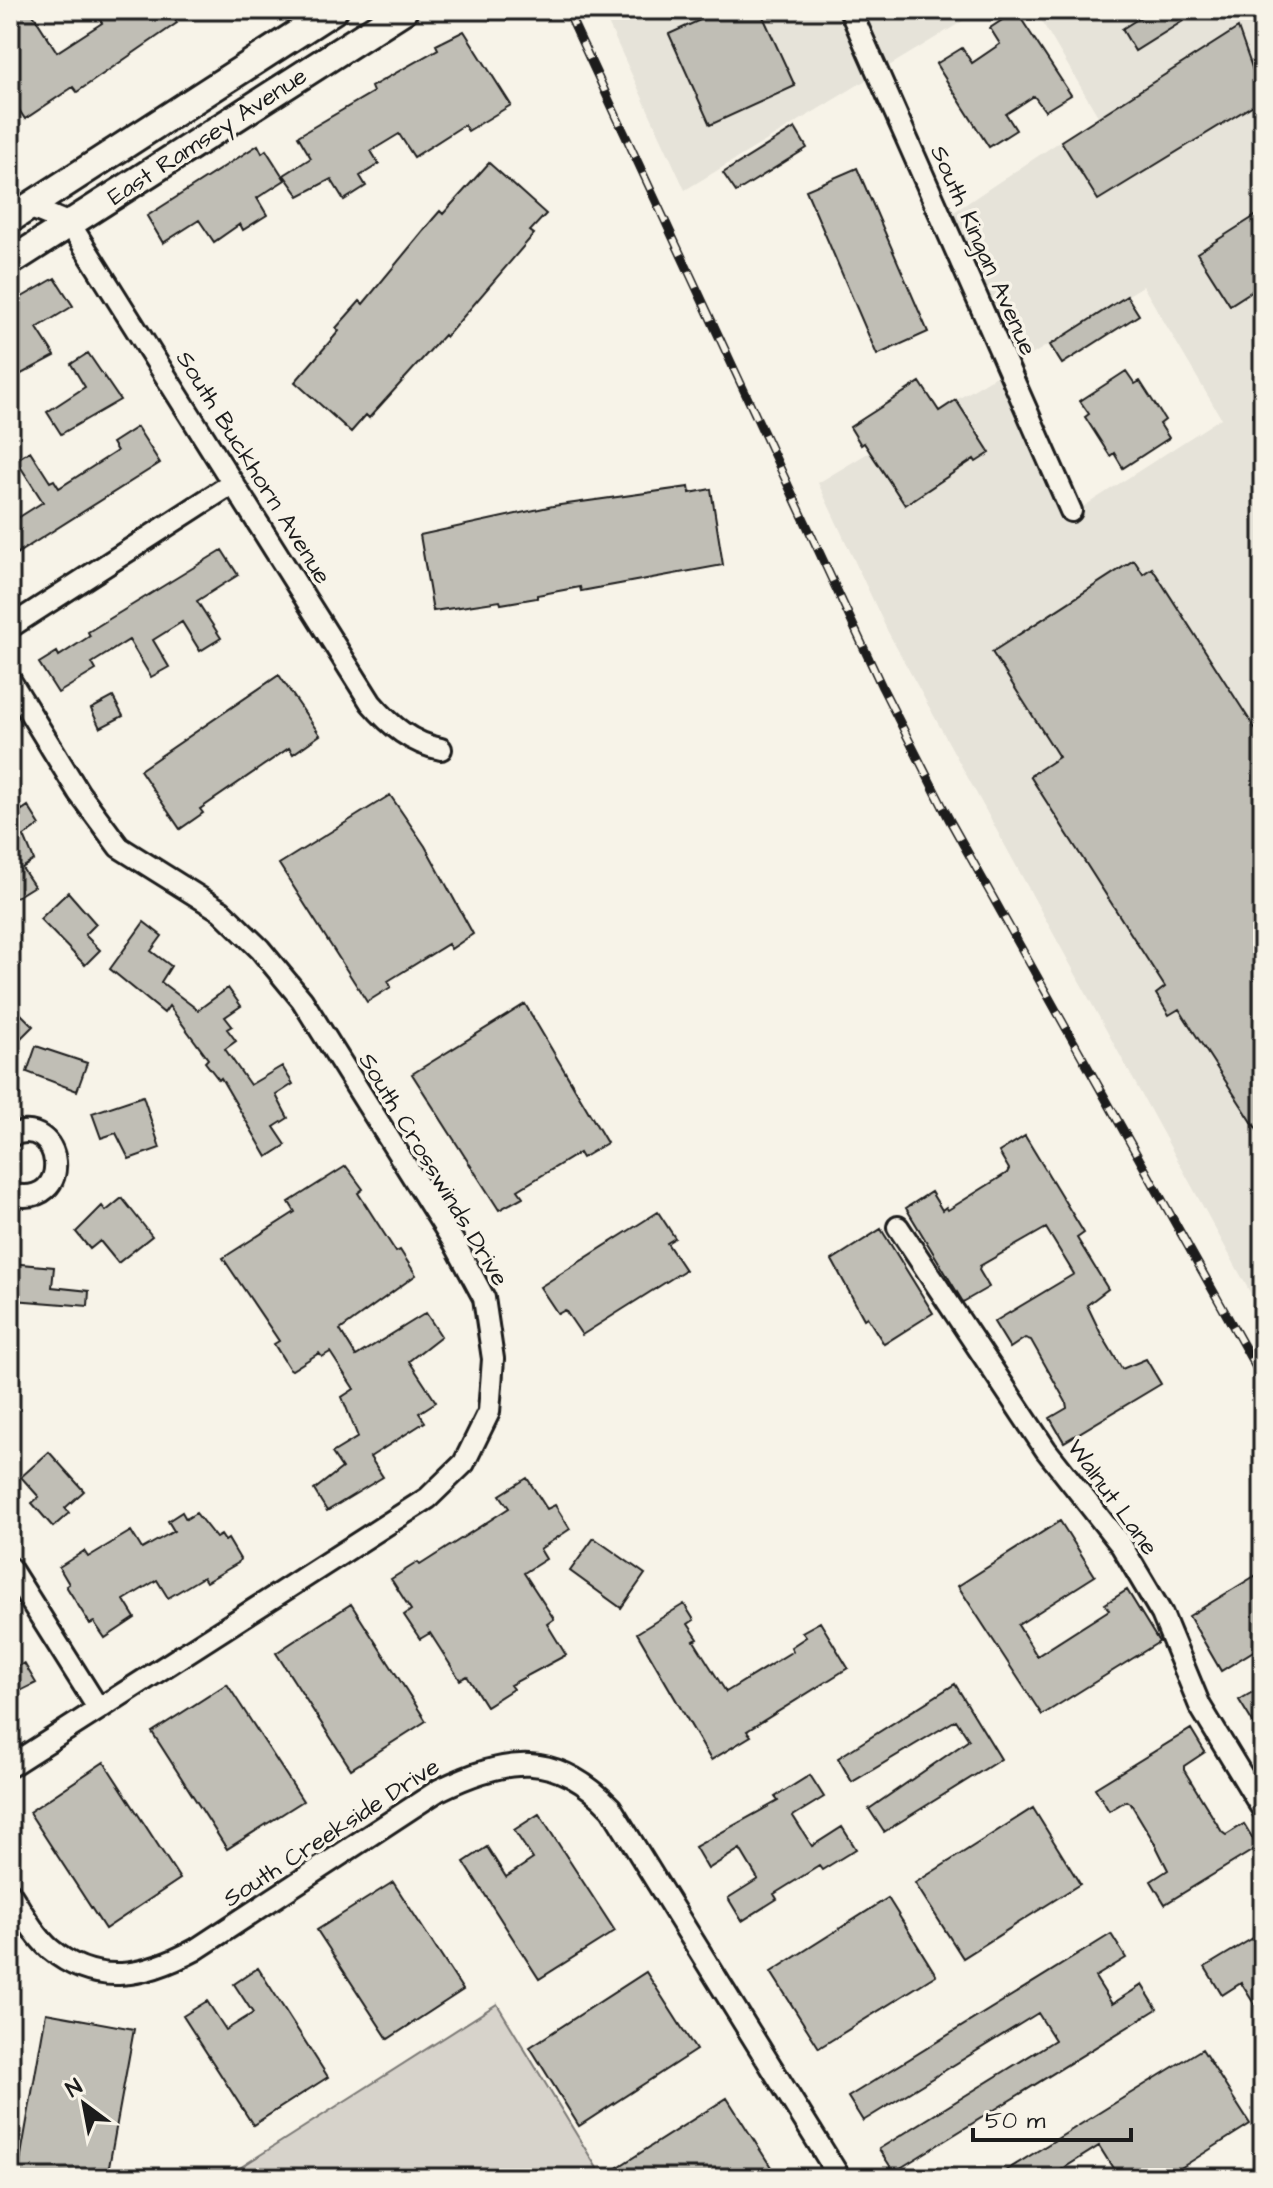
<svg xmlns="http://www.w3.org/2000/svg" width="1273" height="2188" font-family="'Architects Daughter',sans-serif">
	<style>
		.built { fill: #e6e3d9; fill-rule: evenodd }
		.green { fill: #d7d3cb; stroke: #7a7874; stroke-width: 2 }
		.building { fill: #c0beb5; stroke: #1c1c1c; stroke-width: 2 }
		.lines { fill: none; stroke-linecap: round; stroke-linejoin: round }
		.minor-casing { stroke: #1c1c1c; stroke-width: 26 }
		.tertiary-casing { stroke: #1c1c1c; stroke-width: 32 }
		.minor { stroke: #f7f3e8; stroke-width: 20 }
		.tertiary { stroke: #f7f3e8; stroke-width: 26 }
		.rail-casing { stroke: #1c1c1c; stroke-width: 9 }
		.rail { stroke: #f7f3e8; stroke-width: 6; stroke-dasharray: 18; stroke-linecap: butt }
		.labels { text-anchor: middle; stroke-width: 7; stroke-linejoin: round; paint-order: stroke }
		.street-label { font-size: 24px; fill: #1c1c1c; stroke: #f7f3e8 }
	</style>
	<rect width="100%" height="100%" fill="#f7f3e8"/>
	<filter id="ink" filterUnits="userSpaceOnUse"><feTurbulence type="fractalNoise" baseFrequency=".0125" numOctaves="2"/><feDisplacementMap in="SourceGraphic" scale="16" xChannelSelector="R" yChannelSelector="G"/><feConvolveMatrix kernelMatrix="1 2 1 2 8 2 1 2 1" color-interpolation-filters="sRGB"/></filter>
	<g filter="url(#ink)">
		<path class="built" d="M602,10H981L685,190Z
			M1035,10H1263V1316L888,632L818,483L1008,369L942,220L1098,116ZM1143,286L1221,418L1072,514L1009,369Z"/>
		<path class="green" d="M497,2004L603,2178H224Z"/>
		<path class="building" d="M10,10H30L57,52L102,23L94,10H169L177,23L77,92L73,87L25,119L10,96Z
			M722,10H760L795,86L710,125L669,34Z
			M1152,10H1175L1183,21L1135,51L1122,29Z
			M1016,11L1071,95L1045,111L1034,96L1006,114L1016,130L989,147L936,64L962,48L972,63L1000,44L990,28Z
			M1238,28L1263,99L1098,200L1061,141Z
			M464,31L511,105L468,131L464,125L414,157L399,134L371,151L379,164L360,176L366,186L344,200L331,179L299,196L284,175L311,158L298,136L373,92L371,87L438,49L436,45Z
			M795,128L807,148L736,192L723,173Z
			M258,145L262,153L266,150L285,180L257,198L267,215L243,230L240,224L214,242L199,220L163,243L147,216Z
			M489,163L546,214L530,231L534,234L446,337L444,335L369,418L366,415L351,432L295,382L339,331L336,328L360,301L363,304L433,219L440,211L443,214Z
			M857,168L928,332L877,355L806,190Z
			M1263,211V284L1230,305L1197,253Z
			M55,278L73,306L37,328L55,356L10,380V304Z
			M1127,296L1139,315L1062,364L1050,345Z
			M88,353L120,400L61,434L47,412L85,387L71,364Z
			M1126,371L1135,384L1140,381L1165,420L1160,424L1169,438L1123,468L1114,453L1110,456L1085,417L1089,414L1080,401Z
			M920,382L939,411L956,400L990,453L976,462L974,459L905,505L864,443L861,445L850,427Z
			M137,427L160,463L10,558V523L43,502L16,460L30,451L50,482L54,480L59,488L117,451L112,443Z
			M689,487L690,493L711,489L723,565L581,591L580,587L537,595V598L501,604L500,601L433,611L420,535L553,506Z
			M222,550L238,575L197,601L221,638L200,651L182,622L153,640L169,667L151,677L129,640L92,663L96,670L58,693L39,663L57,652L59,656L90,636L88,632Z
			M1134,560L1143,574L1152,568L1263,741V1139L1179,1009L1169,1015L1156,994L1165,987L1030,776L1059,757L992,652Z
			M279,675L320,735L293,754L289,748L200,809L203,813L180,829L140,770Z
			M113,697L123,716L100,728L91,709Z
			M10,792L22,810L28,806L40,825L24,836L34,860L22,868L34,886L10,901Z
			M390,795L425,846L473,934L451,949L448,944L388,981L391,987L367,1002L279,864Z
			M68,892L96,924L85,935L100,950L85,965L40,919Z
			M144,922L162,936L151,951L171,966L161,982L198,1010L228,988L241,1006L225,1017L232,1026L227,1029L236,1041L225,1049L250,1085L282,1066L293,1084L276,1095L288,1118L274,1127L286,1145L267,1157L221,1078L219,1080L205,1062L208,1059L169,1006L164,1013L110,969Z
			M10,1003L33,1026L10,1049Z
			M525,1004L607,1143L582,1158L579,1153L518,1190L523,1197L499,1210L412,1074Z
			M36,1046L87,1063L77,1091L27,1072Z
			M143,1096L160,1148L129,1159L116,1133L101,1138L92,1113Z
			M1025,1136L1084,1233L1077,1238L1108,1289L1087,1305L1100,1332L1122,1369L1146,1359L1161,1384L1064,1442L1050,1418L1067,1408L1066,1402L1031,1340L1025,1338L1010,1348L994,1322L1074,1274L1046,1228L980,1266L979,1270L989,1287L963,1302L906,1208L931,1192L942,1210L946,1207L948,1210L1007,1173L1009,1169L999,1152Z
			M346,1166L363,1189L358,1193L396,1252L400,1250L416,1275L340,1330L356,1356L426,1313L441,1336L409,1361L436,1402L419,1413L425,1422L370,1457L383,1477L327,1511L314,1490L342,1468L332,1453L358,1437L342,1397L354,1389L330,1352L322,1357L319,1353L292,1370L289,1368L274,1344L279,1341L223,1258L295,1212L289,1202Z
			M122,1198L152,1236L118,1263L100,1241L90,1249L76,1232L102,1206L106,1211Z
			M658,1212L675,1238L667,1243L685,1270L582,1335L565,1310L558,1314L540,1287Z
			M881,1229L933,1313L884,1344L867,1317L864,1319L832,1260Z
			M10,1263L54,1267L52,1287L89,1291L88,1306L14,1300L15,1292H10Z
			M49,1452L84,1491L65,1508L69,1513L53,1527L32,1503L39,1497L21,1477Z
			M527,1478L547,1509L555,1505L570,1529L540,1549L546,1559L524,1573L554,1619L547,1624L566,1655L510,1685L513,1689L486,1706L467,1676L460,1680L430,1633L420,1639L404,1615L411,1610L391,1579L418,1562L420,1565L509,1508L500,1495Z
			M182,1512L186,1519L196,1513L216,1538L221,1535L225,1541L228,1539L240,1559L238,1563L206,1582L203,1577L168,1598L157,1580L124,1600L135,1618L105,1638L94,1622L90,1624L66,1586L69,1584L59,1567L84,1551L88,1557L131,1531L142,1549L174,1531L168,1521Z
			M1060,1521L1095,1576L1018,1625L1037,1656L1109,1610L1105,1604L1127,1590L1159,1642L1042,1715L958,1586Z
			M594,1538L645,1574L621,1608L570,1571Z
			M1263,1571V1645L1221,1671L1189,1616Z
			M351,1604L426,1721L351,1769L276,1653Z
			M684,1604L694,1620L688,1624L698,1639L694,1641L726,1692L793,1651L791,1647L806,1637L802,1632L820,1622L848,1668L747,1731L751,1736L711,1760L637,1633Z
			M24,1663L36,1683L10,1696V1672Z
			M227,1684L303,1801L227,1849L152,1732Z
			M955,1684L1001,1759L884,1832L869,1809L969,1740L956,1720L852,1782L838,1758Z
			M1263,1686V1739L1239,1700Z
			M1191,1729L1205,1752L1184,1766V1770L1222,1832L1226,1835L1244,1824L1258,1847L1165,1904L1151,1881L1168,1870L1154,1842L1131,1804L1126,1801L1109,1811L1095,1788Z
			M104,1762L180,1879L105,1929L29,1812Z
			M810,1775L824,1797L793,1816L812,1846L842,1827L856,1849L822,1870L819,1866L774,1894L777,1899L742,1921L728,1898L758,1879L740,1849L708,1869L695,1847L778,1801L775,1797Z
			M1033,1808L1080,1884L963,1958L915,1883Z
			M539,1814L615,1931L539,1979L464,1862L487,1847L506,1877L533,1859L514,1830Z
			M393,1882L463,1990L388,2039L317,1930Z
			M888,1898L936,1975L819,2048L771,1972Z
			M1263,1932V2018L1241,1983L1222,1995L1205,1967Z
			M1111,1934L1126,1958L1095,1977L1112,2004L1142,1985L1157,2009L894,2172L879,2149L1055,2040L1038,2013L863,2121L848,2097Z
			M258,1968L328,2077L253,2125L183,2016L207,2001L226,2030L253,2013L234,1984Z
			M646,1972L696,2050L579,2126L530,2047Z
			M46,2013L134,2029L107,2178H17Z
			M1202,2049L1250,2124L1176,2171L1163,2178H1119L1099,2146L1048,2178H994Z
			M727,2098L778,2178H601Z"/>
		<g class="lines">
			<g class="minor-casing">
				<path id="minor" d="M850,10L1071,511
					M29,207L70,224L371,703C391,726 411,743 441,749
					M10,627L233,483
					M10,680L79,793L119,847L221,911L260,949L302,1000L455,1244L484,1298L493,1359L489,1412L464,1463L428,1498L10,1766
					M10,1136C63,1111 77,1211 10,1194
					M898,1227L1046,1450L1121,1545L1162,1614L1200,1706L1263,1810
					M10,1568L98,1708
					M10,1893C22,1911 33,1934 50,1949C97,1988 146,1976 195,1950L439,1790C506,1757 556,1750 611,1808L840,2178"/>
			</g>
			<g class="tertiary-casing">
				<path id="tertiary" d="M10,219L334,10
					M10,262L404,10"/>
			</g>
			<use href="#minor" class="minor"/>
			<use href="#tertiary" class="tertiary"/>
			<g class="rail-casing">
				<path id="rail" d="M567,10L882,687L949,819L1263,1380"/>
			</g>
			<use href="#rail" class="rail"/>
		</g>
	</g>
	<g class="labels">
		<g class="street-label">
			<text transform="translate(207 136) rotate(-33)" y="8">East Ramsey Avenue</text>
			<text transform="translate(984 250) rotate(66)" y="8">South Kingan Avenue</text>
			<text transform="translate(254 467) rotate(58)" y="8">South Buckhorn Avenue</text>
			<text transform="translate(434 1169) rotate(59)" y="8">South Crosswinds Drive</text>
			<text transform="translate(1113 1497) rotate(54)" y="8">Walnut Lane</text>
			<text transform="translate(331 1832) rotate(-33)" y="8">South Creekside Drive</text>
		</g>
	</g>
	<rect width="1273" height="2188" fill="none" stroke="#f7f3e8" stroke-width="40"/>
	<rect x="20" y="20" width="1233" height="2148" fill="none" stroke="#1c1c1c" stroke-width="3" filter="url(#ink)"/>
	<g transform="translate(84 2104) rotate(328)" stroke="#f7f3e8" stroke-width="6" paint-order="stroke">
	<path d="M0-6L14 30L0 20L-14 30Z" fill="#1c1c1c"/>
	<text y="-12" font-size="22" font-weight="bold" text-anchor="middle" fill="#1c1c1c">N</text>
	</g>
	<path d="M973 2128v12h158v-12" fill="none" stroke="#1c1c1c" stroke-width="4"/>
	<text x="985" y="2128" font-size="24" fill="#1c1c1c" stroke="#f7f3e8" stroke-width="6" paint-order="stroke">50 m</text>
</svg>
